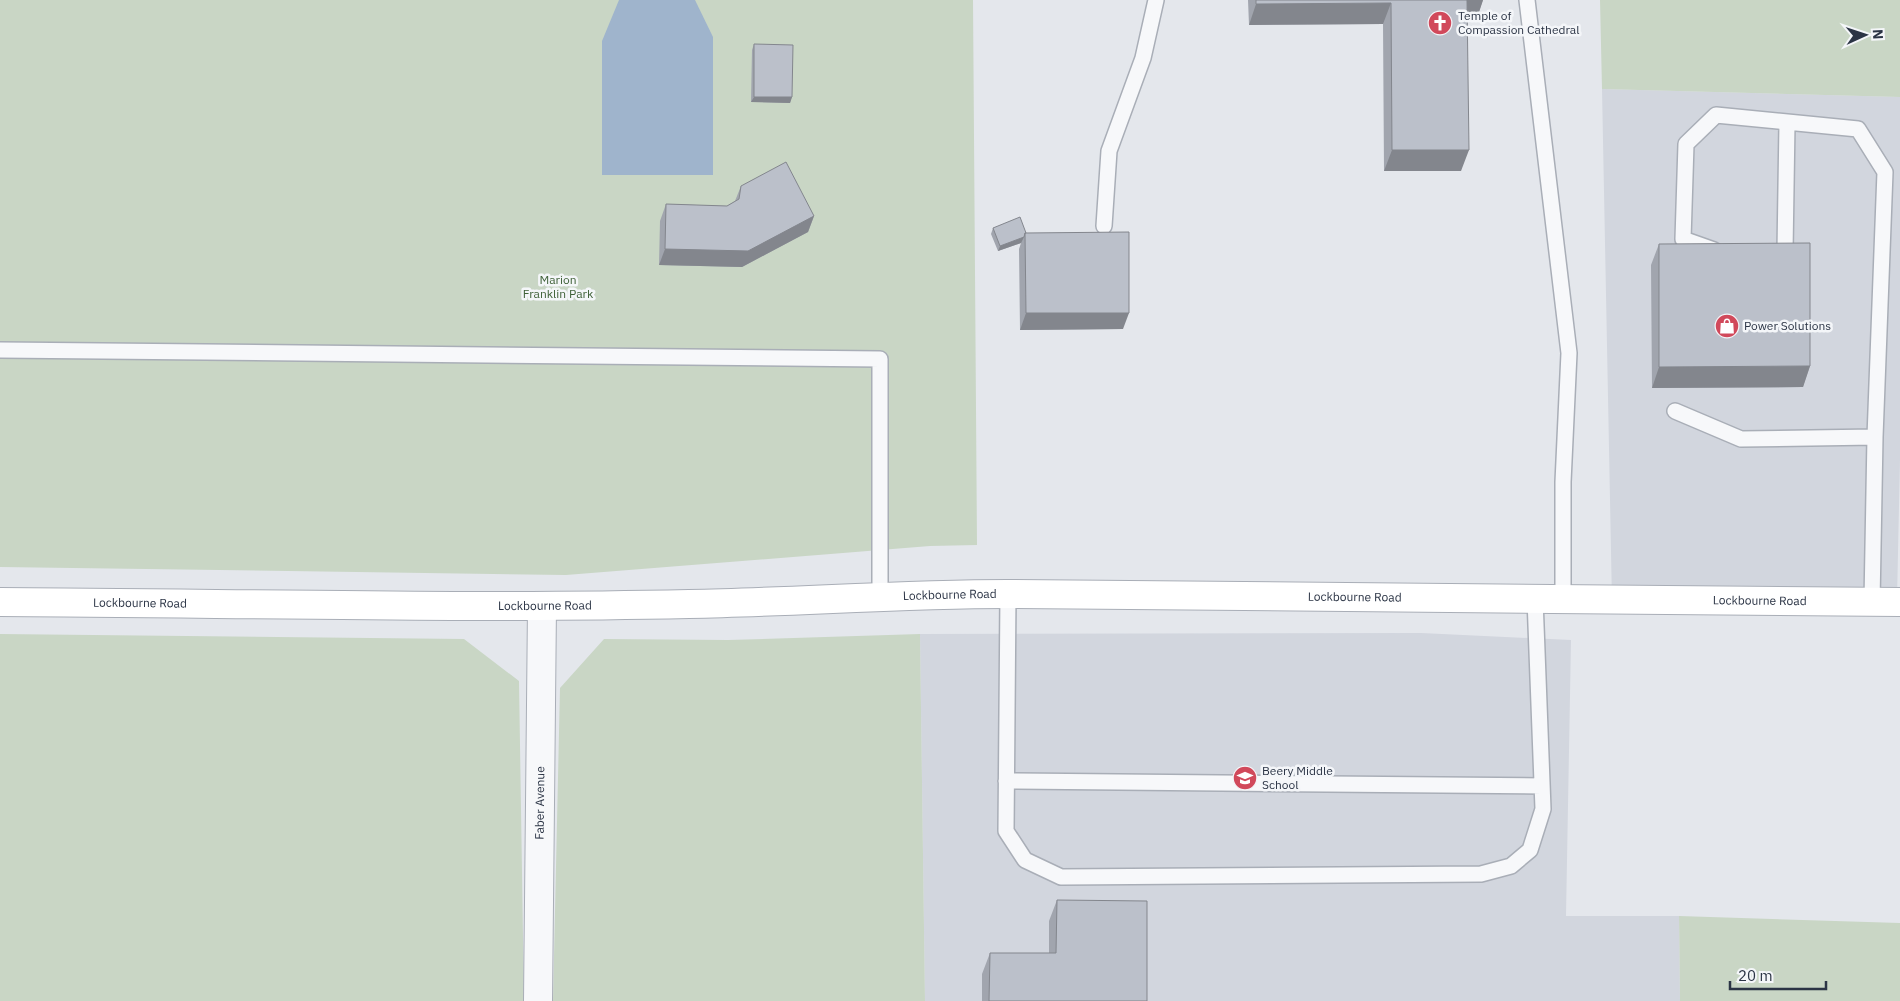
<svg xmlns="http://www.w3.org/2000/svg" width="1900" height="1001" font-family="'IBM Plex Sans',sans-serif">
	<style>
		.built { fill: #d2d6de }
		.green { fill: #c9d6c5 }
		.water { fill: #9fb4cc }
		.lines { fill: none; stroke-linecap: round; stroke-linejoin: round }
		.lane-casing { stroke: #a9aeb7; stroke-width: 18 }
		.street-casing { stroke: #a9aeb7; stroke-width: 30 }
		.secondary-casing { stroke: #a9aeb7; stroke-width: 30 }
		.lane { stroke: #f7f8fa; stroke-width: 15 }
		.street { stroke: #f7f8fa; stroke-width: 28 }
		.secondary { stroke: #fff; stroke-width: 28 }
		.wall { fill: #a1a5ae }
		.shaded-wall { fill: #83868d }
		.building { fill: #bbc0ca; stroke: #83868d }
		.labels { text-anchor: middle; stroke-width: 5; stroke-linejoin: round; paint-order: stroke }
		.poi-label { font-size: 12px; fill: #2b3445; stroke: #f4f6f9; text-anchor: start }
		.park-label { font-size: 12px; fill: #3f6138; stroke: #f4f6f9 }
		.street-label { font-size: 12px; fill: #2b3445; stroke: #f4f6f9 }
	</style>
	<rect width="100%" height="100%" fill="#e4e7ec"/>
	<path class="built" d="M1602,89L1900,97V460L1897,599L1612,602Z
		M1421,633L1571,640L1566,916H1679L1680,1001H925L920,634Z"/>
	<path class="green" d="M0,0H973L977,545L930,546L566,575L0,567Z
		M1600,0H1900V97L1602,89Z
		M0,634L464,639L519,681L524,1001H0Z
		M920,634L925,1001H553L560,688L604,639L728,640Z
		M1679,916L1900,923V1001H1680Z"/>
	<path class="water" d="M619,0H695L713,37V175H602V41Z"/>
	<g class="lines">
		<g class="lane-casing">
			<path id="lane" d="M1527,0L1569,353L1563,482V599
				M1104,226L1109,151L1143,58L1156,0
				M1714,250L1683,239L1686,144L1716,115L1858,129L1885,172L1875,437L1872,602
				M1773,253L1785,251L1787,123
				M0,350L880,359V597
				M1675,411L1741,439L1875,437
				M1008,594L1006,831L1025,860L1061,877L1481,874L1511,866L1530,850L1543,809L1535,599
				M1006,781L1542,786"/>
		</g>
		<g class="street-casing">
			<g id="street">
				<path id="s1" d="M538,1001L542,606"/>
			</g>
		</g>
		<g class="secondary-casing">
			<g id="secondary">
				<path id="s2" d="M0,602C230,603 460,609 689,604C796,602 902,594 1008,594L1900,602"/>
			</g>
		</g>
		<use href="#lane" class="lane"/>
		<use href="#street" class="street"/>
		<use href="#secondary" class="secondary"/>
	</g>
	<path class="wall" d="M1248,0H1483L1476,21H1467L1461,171H1384L1383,24L1249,25Z
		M754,44L792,97L790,103L751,102L752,50Z
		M741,186L814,216L808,232L742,267L659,265L660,221L666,204L727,206L735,201Z
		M993,228L1026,233L1123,329L1020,330L1019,249L1021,243L998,251L991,234Z
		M1659,244L1810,366L1803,387L1652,388L1651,265Z
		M1057,900L1147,1001H982V974L990,953H1049V921Z"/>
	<path class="shaded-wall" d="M1467,0H1483L1476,21H1460Z
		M1391,3L1383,24L1249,25L1256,4Z
		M754,97H792L790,103L751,102Z
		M1392,150H1469L1461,171H1384Z
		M814,216L808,232L742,267L659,265L665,249Z
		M1024,237L1021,243L998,251L1000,246Z
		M1026,313H1129L1123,329L1020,330Z
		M1810,366L1803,387L1652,388L1659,367Z"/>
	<path class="building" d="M1256,0H1467L1469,150H1392L1391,3L1256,4Z
		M754,44L793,45L792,97H754Z
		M786,162L814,216L748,251L665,249L666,204L727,206L739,199L741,186Z
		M1020,217L1026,233H1025L1024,237L1000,246L993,228Z
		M1129,232V313H1026L1025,233Z
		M1810,243V366L1659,367V244Z
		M1057,900L1147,901V1001H989L990,953H1056Z"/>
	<defs>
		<g id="church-disc" transform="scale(1.25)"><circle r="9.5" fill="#d1495b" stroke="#f4f6f9"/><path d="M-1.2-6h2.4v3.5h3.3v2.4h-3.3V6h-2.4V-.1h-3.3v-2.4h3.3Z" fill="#fff"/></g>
		<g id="shop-disc" transform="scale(1.25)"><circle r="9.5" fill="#d1495b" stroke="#f4f6f9"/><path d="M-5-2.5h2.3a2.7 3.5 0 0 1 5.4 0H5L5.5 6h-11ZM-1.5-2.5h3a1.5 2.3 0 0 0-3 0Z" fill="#fff"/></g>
		<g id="school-disc" transform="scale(1.25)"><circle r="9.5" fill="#d1495b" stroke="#f4f6f9"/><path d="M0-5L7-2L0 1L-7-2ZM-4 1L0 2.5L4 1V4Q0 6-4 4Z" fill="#fff"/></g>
	</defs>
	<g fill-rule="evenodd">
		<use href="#church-disc" x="1440" y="23"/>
		<use href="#shop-disc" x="1727" y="326"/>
		<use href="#school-disc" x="1245" y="778"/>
	</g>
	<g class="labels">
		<g class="poi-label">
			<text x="1458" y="20">Temple of<tspan x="1458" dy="14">Compassion Cathedral</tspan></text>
			<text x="1744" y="330">Power Solutions</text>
			<text x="1262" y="775">Beery Middle<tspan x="1262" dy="14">School</tspan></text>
		</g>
		<g class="park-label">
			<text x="558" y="284">Marion<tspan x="558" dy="14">Franklin Park</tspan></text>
		</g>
		<g class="street-label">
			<text dy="4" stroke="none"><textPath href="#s2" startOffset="950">Lockbourne Road</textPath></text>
			<text dy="4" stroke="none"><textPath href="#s2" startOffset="1355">Lockbourne Road</textPath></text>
			<text dy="4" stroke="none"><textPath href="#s2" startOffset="1760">Lockbourne Road</textPath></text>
			<text dy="4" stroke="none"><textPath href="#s2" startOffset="140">Lockbourne Road</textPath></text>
			<text dy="4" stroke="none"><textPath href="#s2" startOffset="545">Lockbourne Road</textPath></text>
			<text dy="4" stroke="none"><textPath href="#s1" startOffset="198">Faber Avenue</textPath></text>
		</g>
	</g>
	<g transform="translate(1865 35) rotate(87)" stroke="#f4f6f9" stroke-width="4" paint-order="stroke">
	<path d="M0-4L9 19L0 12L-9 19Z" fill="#2b3445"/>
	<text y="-8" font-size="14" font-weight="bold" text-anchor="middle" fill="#2b3445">N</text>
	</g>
	<path d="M1730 981v8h96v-8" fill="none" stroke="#2b3445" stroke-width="2.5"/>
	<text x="1738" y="981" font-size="15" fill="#2b3445" stroke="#f4f6f9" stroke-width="4" paint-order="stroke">20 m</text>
</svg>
